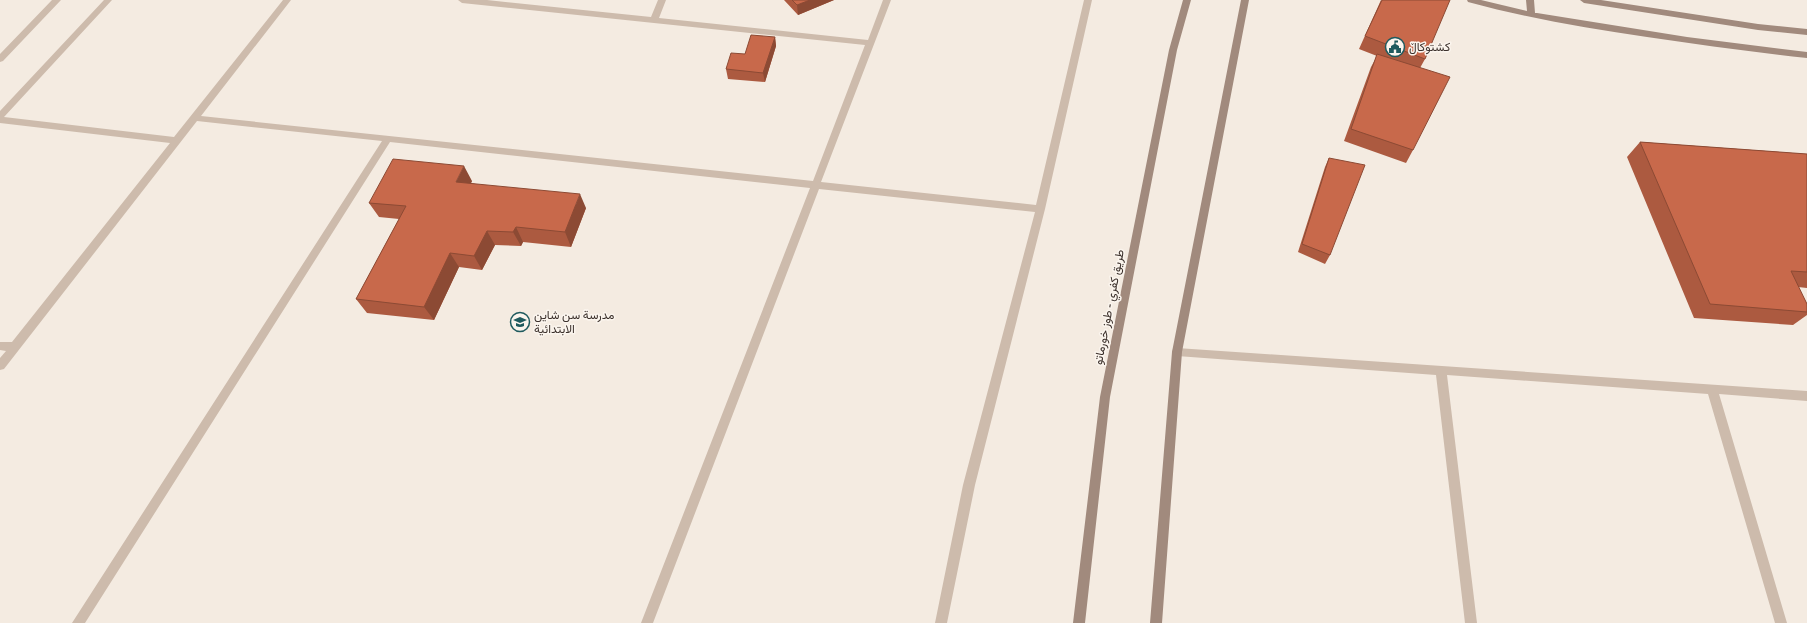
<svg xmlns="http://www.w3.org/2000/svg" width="1807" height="623" font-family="Signika,Vazirmatn,sans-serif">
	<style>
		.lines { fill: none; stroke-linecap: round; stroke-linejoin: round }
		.street { fill: #cdbbac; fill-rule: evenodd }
		.secondary { fill: #a18a7d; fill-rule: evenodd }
		.wall { fill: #ac5a40 }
		.shaded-wall { fill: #8c4a34 }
		.building { fill: #c8694b; stroke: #8c4a34 }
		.labels { text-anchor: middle; stroke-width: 3; stroke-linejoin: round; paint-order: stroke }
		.poi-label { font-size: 12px; fill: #3b302b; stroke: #fbf5ee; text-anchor: start }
		.street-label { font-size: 12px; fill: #3b302b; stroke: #fbf5ee }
	</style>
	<rect width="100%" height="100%" fill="#f4ebe1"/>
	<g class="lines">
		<path class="street" d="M52,0H61L3,61L0,62V54Z
			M104,0H112L4,117L174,137L283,0H291L201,116L813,181L865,45L462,3L458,0H487L651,17L658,0H666L659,18L868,40L883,0H891L821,182L1036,205L1084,0H1092L1045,209L975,485L947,623H935L963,485L1035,212L819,189L653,623H641L810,188L390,142L85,623H72L382,141L197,121L4,369L0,370V358L6,351L0,350V342H12L170,143L0,123V111Z
			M1177,348L1807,391V401L1719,394L1787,623H1775L1708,394L1447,375L1477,623H1465L1436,375L1177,356L1173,355L1172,352L1173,349Z"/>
		<path class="secondary" d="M1183,0H1191L1177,50L1110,397L1085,623H1073L1100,397L1169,50Z
			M1241,0H1249L1182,352L1162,623H1150L1172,352Z
			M1467,0H1481L1527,11L1526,0H1534L1535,13H1537L1687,37L1807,52V58C1753,52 1700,45 1647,37C1586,28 1527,18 1468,2Z
			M1580,0H1601L1758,24L1807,29V35L1758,30L1584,3Z"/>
	</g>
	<path class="wall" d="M784,0H834L798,15Z
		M1381,0L1425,59L1420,68L1413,150L1406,163L1344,141L1371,67L1377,56L1359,49Z
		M775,37L776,46L765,82L728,79L726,69L745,54Z
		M1640,142L1807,154V288L1798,287L1807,304V315L1793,325L1694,318L1627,157Z
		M1329,158L1330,255L1325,264L1298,252L1325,167Z
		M472,181L471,183L586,208L571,247L523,242L521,246L495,245L482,270L459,267L434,320L367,313L356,299L399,219L379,217L369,203Z"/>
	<path class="shaded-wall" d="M810,0H834L798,15L797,5Z
		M775,37L776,46L765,82L763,73Z
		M464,166L472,181L464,197L456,182Z
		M580,194L586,208L571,247L565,232Z
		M516,227L523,242L521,246L513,232Z
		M487,231L495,245L482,270L474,256Z
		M450,253L459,267L434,320L424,307Z"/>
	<path class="building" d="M792,0H810L797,5Z
		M1382,0H1450L1425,59L1365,36Z
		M751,35L775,37L763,73L726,69L731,53L745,54Z
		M1377,54L1450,77L1413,150L1351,129Z
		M1640,142L1807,154V272L1791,271L1807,304V312L1710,304Z
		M1329,158L1365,165L1330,255L1302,244Z
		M393,159L464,166L456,182L580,194L565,232L516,227L513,232L487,231L474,256L450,253L424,307L356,299L406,206L369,203Z"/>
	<defs>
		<g id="civic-ring" transform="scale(1)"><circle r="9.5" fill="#fbf5ee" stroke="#1f5a5e" stroke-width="1.5"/><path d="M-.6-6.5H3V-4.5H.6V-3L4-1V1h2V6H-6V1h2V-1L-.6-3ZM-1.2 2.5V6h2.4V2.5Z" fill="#1f5a5e"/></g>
		<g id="school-ring" transform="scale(1)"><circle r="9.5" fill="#fbf5ee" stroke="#1f5a5e" stroke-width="1.5"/><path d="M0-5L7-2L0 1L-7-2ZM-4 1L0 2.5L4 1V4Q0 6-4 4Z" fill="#1f5a5e"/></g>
	</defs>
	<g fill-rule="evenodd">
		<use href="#civic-ring" x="1395" y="47"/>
		<use href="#school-ring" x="520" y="322"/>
	</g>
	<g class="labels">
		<g class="poi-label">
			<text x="1409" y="51">کشتوکاڵ</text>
			<text x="534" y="319">مدرسة سن شاين<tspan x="534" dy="14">الابتدائية</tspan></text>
		</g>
		<g class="street-label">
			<text transform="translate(1109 307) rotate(-79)" y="4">طريق كفري - طوز خورماتو</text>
		</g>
	</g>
</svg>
